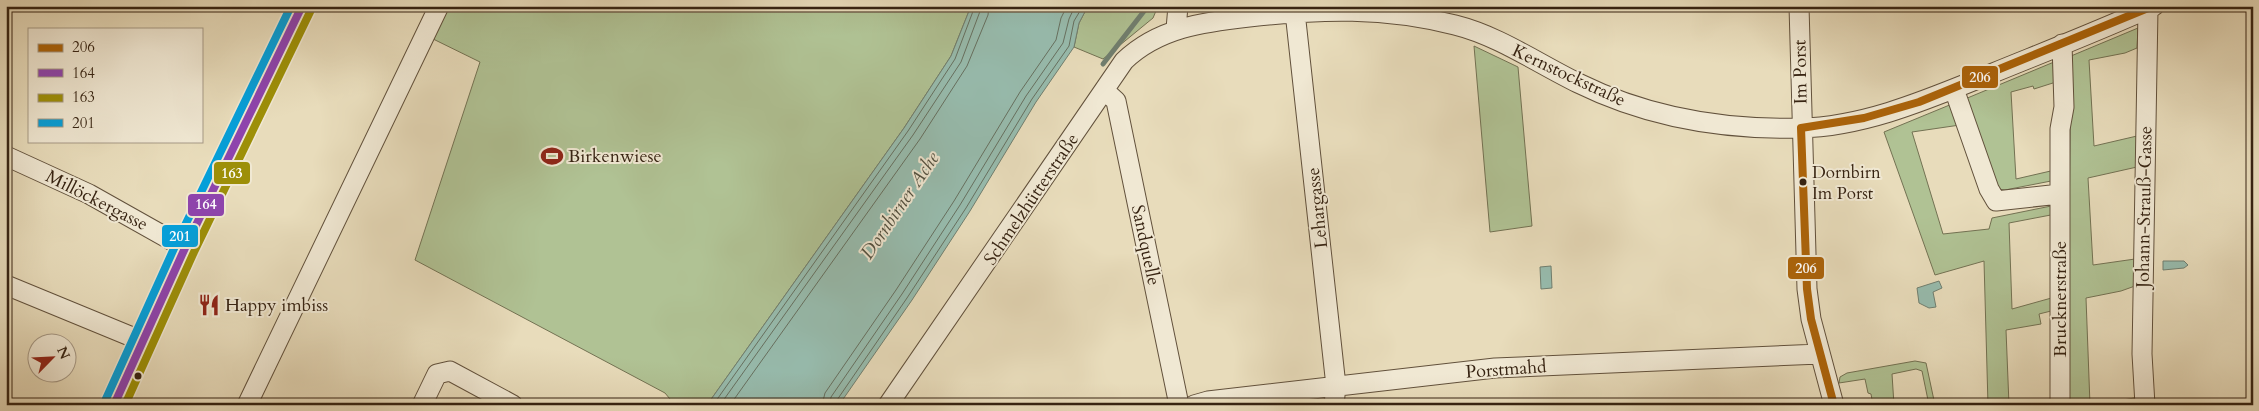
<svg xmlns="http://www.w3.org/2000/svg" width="2259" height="411" font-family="Cardo,serif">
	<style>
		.green { fill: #b0c294; stroke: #737253 }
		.water { fill: #97bcae; stroke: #707f70 }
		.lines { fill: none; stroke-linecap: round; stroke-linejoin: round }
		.shore { stroke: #667060; stroke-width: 1 }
		.stream { stroke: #707f70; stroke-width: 5 }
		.minor-casing { stroke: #62513c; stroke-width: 21 }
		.secondary-casing { stroke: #362312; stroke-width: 29 }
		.minor { stroke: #f0e8d3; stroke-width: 19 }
		.secondary { stroke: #f0e8d3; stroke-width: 28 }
		.bus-1-casing { stroke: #f0e8d3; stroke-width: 11 }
		.bus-2-casing { stroke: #f0e8d3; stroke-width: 11 }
		.bus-3-casing { stroke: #f0e8d3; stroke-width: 11 }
		.bus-4-casing { stroke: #f0e8d3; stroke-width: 11 }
		.bus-1 { stroke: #ab630a; stroke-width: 8 }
		.bus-2 { stroke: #8e44ad; stroke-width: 8 }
		.bus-3 { stroke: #9d8f08; stroke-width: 8 }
		.bus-4 { stroke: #059fd9; stroke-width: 8 }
		.bus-dot { fill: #362312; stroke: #f0e8d3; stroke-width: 2 }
		.labels { text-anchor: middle; stroke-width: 4; stroke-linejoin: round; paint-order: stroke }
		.bus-label { font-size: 17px; fill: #362312; stroke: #f0e8d3; text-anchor: start }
		.street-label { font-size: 18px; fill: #362312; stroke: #f0e8d3 }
		.poi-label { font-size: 18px; fill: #362312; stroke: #f0e8d3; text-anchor: start }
		.water-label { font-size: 19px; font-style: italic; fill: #535141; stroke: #f0e8d3 }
		.line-badge { stroke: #f0e8d3; stroke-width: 2 }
		.badge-label { font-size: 14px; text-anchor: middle; font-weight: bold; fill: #fff }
	</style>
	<rect width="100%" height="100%" fill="#e8dcbb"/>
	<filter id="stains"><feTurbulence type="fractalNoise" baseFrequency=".004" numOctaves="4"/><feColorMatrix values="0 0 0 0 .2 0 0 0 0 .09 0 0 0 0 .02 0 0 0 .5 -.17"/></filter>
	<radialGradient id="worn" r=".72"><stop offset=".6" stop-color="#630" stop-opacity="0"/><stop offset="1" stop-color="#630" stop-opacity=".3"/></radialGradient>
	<path class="green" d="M440,6H971L951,56L904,128L707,405H675L665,393L415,260L480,62L427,36Z
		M1088,6H1158L1153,18L1103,59L1074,47L1079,23Z
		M2138,28L2137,48L2125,53L2089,60L2094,146L2137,136V167L2088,178L2093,265L2135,259V286L2121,291L2086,298L2090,405H2067L2071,56Z
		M1474,46L1518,67L1532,226L1490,232Z
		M2054,62L2056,82L2034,89L2033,86L2011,92L2016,179L2055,170L2051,181L2005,190L1998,189L1965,99Z
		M1952,104L1960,125L1912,132L1943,234L1989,229L1992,218L2056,205V214L2009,223L2012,309L2055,297V310L2039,314L2041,324L2006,330L2009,405H1988L1984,261L1935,275L1884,132Z
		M1915,361L1926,363L1935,405H1929L1922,371L1916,369L1892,374L1894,405H1873L1871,394L1868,393L1865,379L1839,383L1840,377L1847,373Z
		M2134,398V405H2095Z
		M2253,399V405H2225V402Z"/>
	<path class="water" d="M971,6H1088L1079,23L1074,47L1036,102L970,211L912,300L839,405H707L904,128L951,56Z
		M2163,261H2184L2188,265L2184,268L2163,270Z
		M1551,266L1552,288L1541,289L1540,267Z
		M1939,281L1942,288L1933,292L1936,307L1929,308L1919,303L1917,288Z"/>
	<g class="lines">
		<path class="shore" d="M713,405L908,131L955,59L975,6
			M720,405L913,135L961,62L982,6
			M730,405L920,139L967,66L988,15L989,6
			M822,405L825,393L896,290L954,201L1020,92L1056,40L1061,18L1067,6
			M830,405L831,397L902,294L960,205L1026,96L1063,43L1069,19L1075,6
			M836,405L837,400L907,298L966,208L1032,99L1069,46L1074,21L1083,6"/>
		<path class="stream" d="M1103,64L1148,6"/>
		<g class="minor-casing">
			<path id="minor" d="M1799,6L1807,289L1811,319L1834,405
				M1295,12L1336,386L1334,405
				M1176,29L1178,6
				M1954,89L1989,189L1996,201L2060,194
				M1105,91L1116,101L1179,405
				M6,156L89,194L185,248
				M6,285L142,341
				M247,405L439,6
				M422,405L437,374L450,371L513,405
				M888,405L1124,61C1158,28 1204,22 1249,17C1321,9 1384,7 1455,25C1499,36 1537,63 1578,83C1647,117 1723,130 1800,128C1866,127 1933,97 1993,73C2047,51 2101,30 2154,6
				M1194,405L1208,401L1495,368L1820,354
				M2060,405V129L2064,107L2062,44
				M2145,405L2142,354L2148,9"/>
		</g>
		<g class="secondary-casing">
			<path id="secondary" d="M114,405L185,248L302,6"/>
		</g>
		<use href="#minor" class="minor"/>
		<use href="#secondary" class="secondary"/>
		<g class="bus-1-casing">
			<path id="bus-1" d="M1801,128L1864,118L1919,102L2153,6
				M1801,128L1807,289L1811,319L1834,405"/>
		</g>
		<g class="bus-2-casing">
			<path id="bus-2" d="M114,405L185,248L302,6"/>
		</g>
		<g class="bus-3-casing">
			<path id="bus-3" d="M125,405L194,252L311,10"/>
		</g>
		<g class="bus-4-casing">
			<path id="bus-4" d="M105,401L176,244L291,6"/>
		</g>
		<use href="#bus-1" class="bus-1"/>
		<use href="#bus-2" class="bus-2"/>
		<use href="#bus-3" class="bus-3"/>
		<use href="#bus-4" class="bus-4"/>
	</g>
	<defs>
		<g id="stadium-bare" transform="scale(1.725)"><path d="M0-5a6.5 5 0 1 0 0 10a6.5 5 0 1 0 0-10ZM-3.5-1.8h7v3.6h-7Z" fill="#8f2418" stroke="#f0e8d3" stroke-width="2.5" paint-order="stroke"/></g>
		<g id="restaurant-bare" transform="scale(1.725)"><path d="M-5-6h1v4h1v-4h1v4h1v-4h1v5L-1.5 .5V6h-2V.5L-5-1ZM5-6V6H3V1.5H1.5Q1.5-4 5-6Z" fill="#8f2418" stroke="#f0e8d3" stroke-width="2.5" paint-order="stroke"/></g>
	</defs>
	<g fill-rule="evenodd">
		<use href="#stadium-bare" x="552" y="156"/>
		<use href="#restaurant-bare" x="209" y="305"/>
	</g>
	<g class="bus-dot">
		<circle cx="1803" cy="182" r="4.5"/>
		<circle cx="138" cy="376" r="4.5"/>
	</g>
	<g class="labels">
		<g class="bus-label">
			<text x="1812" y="178">Dornbirn<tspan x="1812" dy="21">Im Porst</tspan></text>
		</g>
		<g class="street-label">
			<text transform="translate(1800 72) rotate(-91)" y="6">Im Porst</text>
			<text transform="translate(1569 75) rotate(25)" y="6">Kernstockstraße</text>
			<text transform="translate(1031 199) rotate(-56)" y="6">Schmelzhütterstraße</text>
			<text transform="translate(97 200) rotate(27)" y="6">Millöckergasse</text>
			<text transform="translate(2144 207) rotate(-89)" y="6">Johann-Strauß-Gasse</text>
			<text transform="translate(1317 208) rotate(-96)" y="6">Lehargasse</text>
			<text transform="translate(1146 245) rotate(78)" y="6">Sandquelle</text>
			<text transform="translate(2060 299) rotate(-90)" y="6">Brucknerstraße</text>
			<text transform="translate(1506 369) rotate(-4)" y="6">Porstmahd</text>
		</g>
		<g class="poi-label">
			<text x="568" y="162">Birkenwiese</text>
			<text x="225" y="311">Happy imbiss</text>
		</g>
		<g class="water-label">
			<text transform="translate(899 205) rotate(-56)" y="7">Dornbirner Ache</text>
		</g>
	</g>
	<g class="line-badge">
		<rect x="1961" y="65" width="38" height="24" rx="5" fill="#ab630a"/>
		<rect x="213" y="161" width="38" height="24" rx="5" fill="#9d8f08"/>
		<rect x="187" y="193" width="38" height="24" rx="5" fill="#8e44ad"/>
		<rect x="161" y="224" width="38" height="24" rx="5" fill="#059fd9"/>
		<rect x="1787" y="256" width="38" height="24" rx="5" fill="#ab630a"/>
	</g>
	<g class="badge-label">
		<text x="1980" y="82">206</text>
		<text x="232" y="178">163</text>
		<text x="206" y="209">164</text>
		<text x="180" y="241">201</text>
		<text x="1806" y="273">206</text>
	</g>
	<rect width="2259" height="411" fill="none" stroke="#e8dcbb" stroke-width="25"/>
	<rect x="8" y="8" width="2244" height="396" fill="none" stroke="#362312" stroke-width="2.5"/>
	<rect x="12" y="12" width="2234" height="386" fill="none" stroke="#362312"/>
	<rect x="28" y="28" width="175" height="115" fill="#f0e8d3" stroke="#a69986"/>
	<rect x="38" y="44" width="25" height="8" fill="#ab630a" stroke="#a69986"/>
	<text x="72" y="52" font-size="15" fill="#362312">206</text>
	<rect x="38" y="69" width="25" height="8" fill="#8e44ad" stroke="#a69986"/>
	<text x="72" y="78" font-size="15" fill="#362312">164</text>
	<rect x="38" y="94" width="25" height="8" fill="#9d8f08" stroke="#a69986"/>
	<text x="72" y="102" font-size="15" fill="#362312">163</text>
	<rect x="38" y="119" width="25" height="8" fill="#059fd9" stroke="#a69986"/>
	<text x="72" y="128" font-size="15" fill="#362312">201</text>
	<g transform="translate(52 358) rotate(66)"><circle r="24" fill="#f0e8d3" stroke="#a69986"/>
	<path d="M0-4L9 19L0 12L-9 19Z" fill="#8f2418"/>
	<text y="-8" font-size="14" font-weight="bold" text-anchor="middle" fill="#362312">N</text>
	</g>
	<rect width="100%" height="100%" filter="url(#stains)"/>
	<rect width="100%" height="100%" fill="url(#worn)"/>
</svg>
